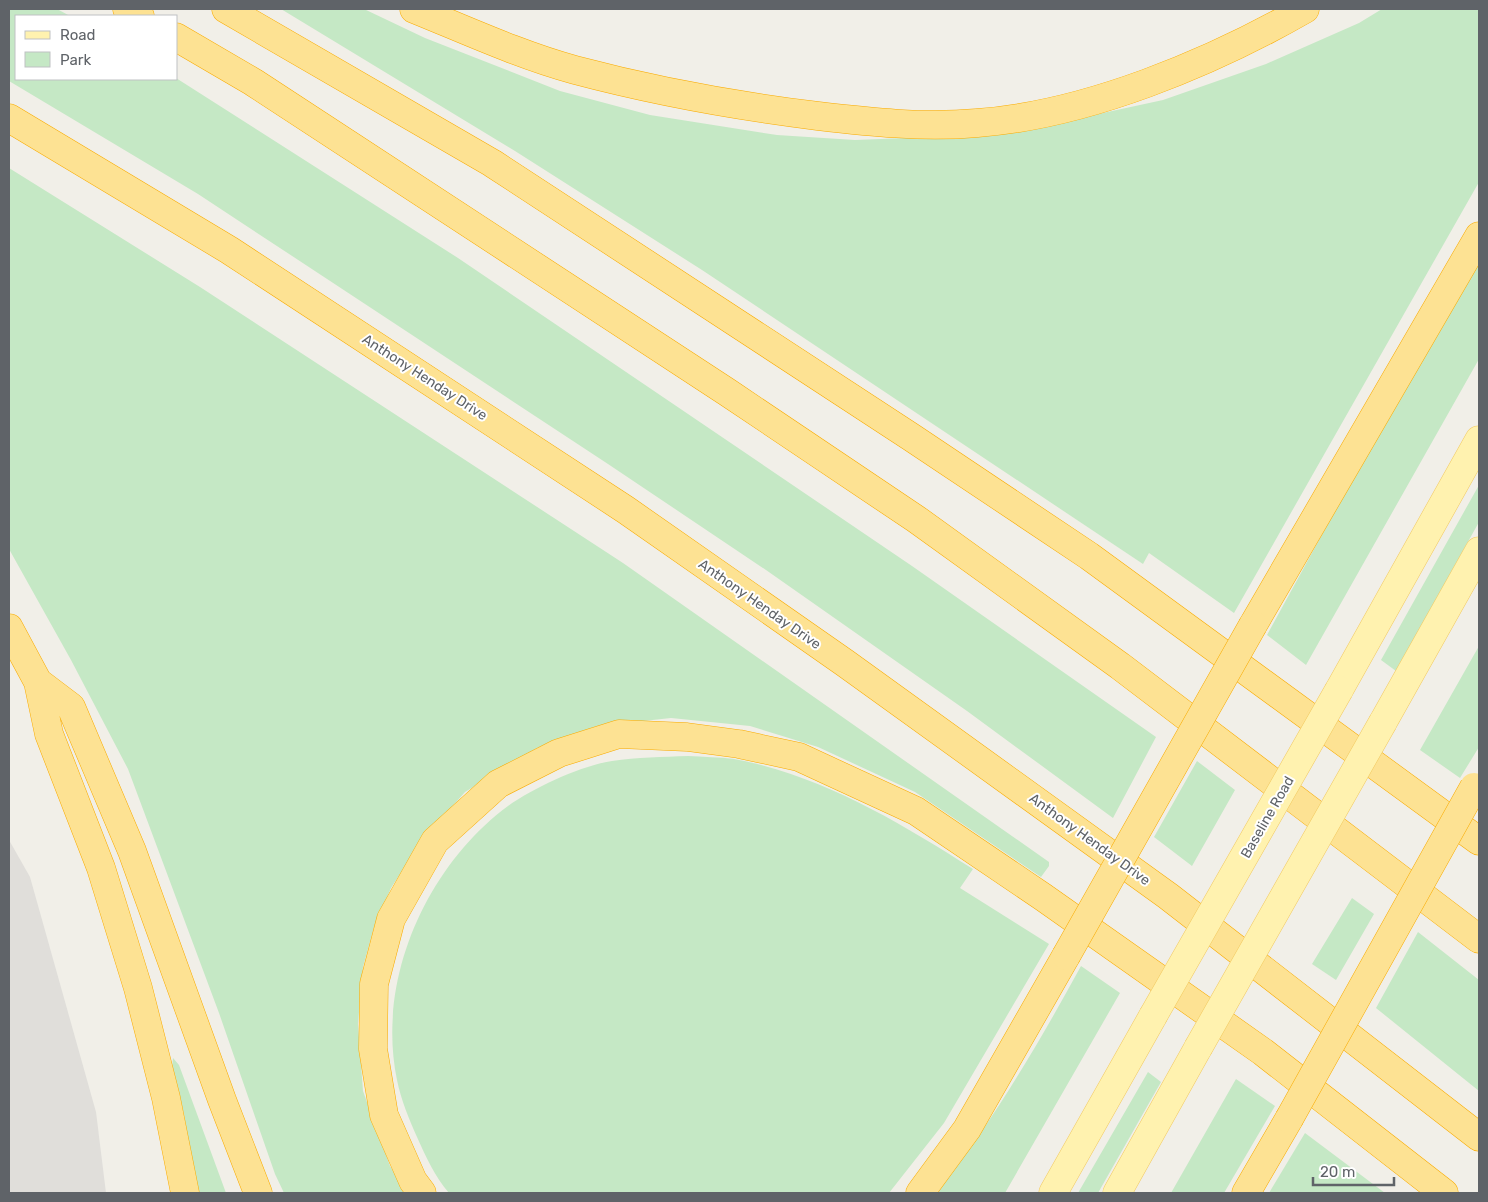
<svg xmlns="http://www.w3.org/2000/svg" width="1488" height="1202" font-family="Rubik,sans-serif">
	<style>
		.industrial { fill: #e0deda }
		.green { fill: #c5e8c5 }
		.lines { fill: none; stroke-linecap: round; stroke-linejoin: round }
		.primary-casing { stroke: #f2c960; stroke-width: 29 }
		.highway-casing { stroke: #f9ab00; stroke-width: 29 }
		.primary { stroke: #fff2af; stroke-width: 28 }
		.highway { stroke: #fde293; stroke-width: 28 }
		.primary-bridge-casing { stroke: #f2c960; stroke-width: 29; stroke-linecap: butt }
		.highway-bridge-casing { stroke: #f9ab00; stroke-width: 29; stroke-linecap: butt }
		.primary-bridge { stroke: #fff2af; stroke-width: 28 }
		.highway-bridge { stroke: #fde293; stroke-width: 28 }
		.labels { text-anchor: middle; stroke-width: 4; stroke-linejoin: round; paint-order: stroke }
		.street-label { font-size: 14px; fill: #5f6368; stroke: #fff }
	</style>
	<rect width="100%" height="100%" fill="#f1efe8"/>
	<path class="industrial" d="M9,840L30,877L96,1112L106,1193H9Z"/>
	<path class="green" d="M9,9H57L70,16H16V79L176,78L458,258L912,566L1156,737L1113,818L967,711L766,570L608,464L198,194L9,81Z
		M281,9H364L425,38L560,91L650,115L777,135L855,140L957,136L1052,124L1163,100L1266,64L1359,23L1382,9H1479V182L1234,613L1149,553L1143,564L702,270L515,151Z
		M9,168L200,287L623,563L1049,862V866L1041,877L915,792L818,747L750,726L671,718L597,726L537,748L465,792L420,843L391,888L374,927L363,967L358,1024L363,1091L390,1166L407,1193H284L275,1174L219,1013L128,769L71,660L9,549Z
		M1479,248V359L1306,665L1267,635Z
		M1479,485V522L1396,671L1381,660Z
		M1479,646V747L1460,778L1420,750Z
		M688,756C703,757 719,757 734,759C821,775 899,822 973,869L960,888L1049,944L944,1123L889,1193H449C435,1177 426,1157 417,1137C409,1119 401,1100 397,1080C376,979 427,866 508,806C535,787 580,766 612,761C637,757 663,757 688,756Z
		M1197,761L1235,790L1192,866L1154,837Z
		M1352,898L1374,914L1336,980L1312,964Z
		M1418,932L1479,980V1091L1376,1008Z
		M1081,966L1120,993L1005,1193H937C992,1122 1038,1045 1081,966Z
		M173,1058L179,1065L226,1193H196L184,1114L172,1067Z
		M1148,1072L1161,1082L1098,1193H1078Z
		M1236,1079L1275,1106L1224,1193H1171Z
		M1305,1133L1385,1193H1269Z"/>
	<g class="lines">
		<g class="primary-casing">
			<path id="primary" d="M1339,690L1479,440
				M1383,722L1479,551
				M1053,1193L1153,1016
				M1117,1193L1198,1048"/>
		</g>
		<g class="highway-casing">
			<path id="highway" d="M127,9L140,16
				M226,9L492,163L911,437L1089,556L1479,841
				M414,9C466,30 520,55 575,70C654,91 737,106 818,116C870,122 924,128 977,123C1086,115 1211,63 1305,9
				M176,37L253,82L727,392L916,519L1120,666L1479,939
				M9,118L229,250L626,510L845,663L1168,896L1479,1137
				M1253,625L1479,236
				M9,628L38,682L49,734L101,868L138,988L166,1098L185,1193
				M38,682L71,707L132,851L222,1100L258,1193
				M422,1193L413,1181L384,1115L373,1049L374,984L391,919L435,841L498,784L559,753L619,734L687,737L739,744L799,757L916,811L1043,897L1263,1052L1444,1193
				M920,1193L967,1129L1066,956
				M1246,1193L1289,1119"/>
		</g>
		<use href="#primary" class="primary"/>
		<use href="#highway" class="highway"/>
		<g class="primary-bridge-casing">
			<path id="primary-bridge" d="M1153,1016L1339,690
				M1198,1048L1383,722"/>
		</g>
		<g class="highway-bridge-casing">
			<path id="highway-bridge" d="M1066,956L1253,625
				M1289,1119L1474,787"/>
		</g>
		<use href="#primary-bridge" class="primary-bridge"/>
		<use href="#highway-bridge" class="highway-bridge"/>
	</g>
	<g class="labels">
		<g class="street-label">
			<text transform="translate(425 377) rotate(33)" y="5">Anthony Henday Drive</text>
			<text transform="translate(760 604) rotate(35)" y="5">Anthony Henday Drive</text>
			<text transform="translate(1267 817) rotate(-60)" y="5">Baseline Road</text>
			<text transform="translate(1090 839) rotate(36)" y="5">Anthony Henday Drive</text>
		</g>
	</g>
	<rect width="1488" height="1202" fill="none" stroke="#5f6368" stroke-width="20"/>
	<rect x="15" y="15" width="162" height="65" fill="#ffffff" stroke="#bfc1c3"/>
	<rect x="25" y="31" width="25" height="8" fill="#fff2af" stroke="#bfc1c3"/>
	<text x="60" y="40" font-size="15" fill="#5f6368">Road</text>
	<rect x="25" y="52" width="25" height="15" fill="#c5e8c5" stroke="#bfc1c3"/>
	<text x="60" y="65" font-size="15" fill="#5f6368">Park</text>
	<path d="M1313 1177v8h81v-8" fill="none" stroke="#5f6368" stroke-width="2.5"/>
	<text x="1320" y="1177" font-size="15" fill="#5f6368" stroke="#ffffff" stroke-width="4" paint-order="stroke">20 m</text>
</svg>
